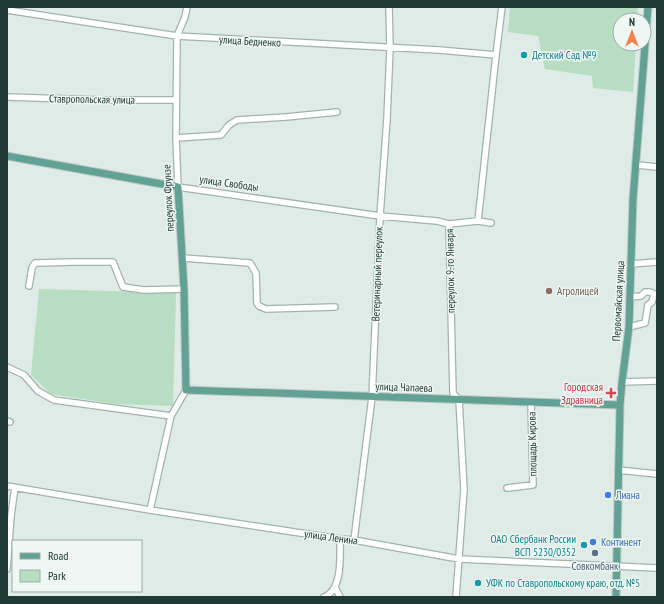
<svg xmlns="http://www.w3.org/2000/svg" width="664" height="604" font-family="'PT Sans Narrow',sans-serif">
	<style>
		.green { fill: #b7ddc3 }
		.lines { fill: none; stroke-linecap: round; stroke-linejoin: round }
		.minor-casing { stroke: #a2b3ad; stroke-width: 8 }
		.major-casing { stroke: #c1c8c6; stroke-width: 9 }
		.minor { stroke: #fff; stroke-width: 5.5 }
		.major { stroke: #62a294; stroke-width: 7 }
		.culture-dot { fill: #0f9aa8; stroke: #eff7f4; stroke-width: 1.5 }
		.education-dot { fill: #8d6e63; stroke: #eff7f4; stroke-width: 1.5 }
		.health-dot { fill: #e0444e; stroke: #eff7f4; stroke-width: 1.5 }
		.shop-dot { fill: #3f7fe0; stroke: #eff7f4; stroke-width: 1.5 }
		.service-dot { fill: #5c6f8a; stroke: #eff7f4; stroke-width: 1.5 }
		.labels { text-anchor: middle; stroke-width: 3; stroke-linejoin: round; paint-order: stroke }
		.street-label { font-size: 11px; fill: #203b35; stroke: #eff7f4 }
		.culture-label { font-size: 11px; fill: #0d838f; stroke: #eff7f4; text-anchor: start }
		.education-label { font-size: 11px; fill: #785e54; stroke: #eff7f4; text-anchor: start }
		.health-label { font-size: 11px; fill: #be3a42; stroke: #eff7f4; text-anchor: end }
		.shop-label { font-size: 11px; fill: #366cbe; stroke: #eff7f4; text-anchor: start }
		.service-label { font-size: 11px; fill: #4e5e75; stroke: #eff7f4 }
	</style>
	<rect width="100%" height="100%" fill="#dfebe6"/>
	<path class="green" d="M510,7H638L637,20H620V44H636L633,92L593,88L592,76L545,69L538,36L508,32Z
		M39,289L176,293L173,406L116,404L51,394L31,375Z"/>
	<g class="lines">
		<g class="minor-casing">
			<path id="minor" d="M187,7L185,17L177,36L176,138L178,187L380,216L437,221L449,224L478,221L496,55L502,7
				M7,10L177,36L439,50L496,55
				M7,97L100,100H176
				M176,138L221,135L229,125L237,120L286,117L337,112
				M637,165L657,167
				M478,221L491,223
				M449,224L453,393L459,400L464,489L456,597
				M183,258L250,263L256,273L257,303L259,306L266,309L335,307
				M631,264L657,262
				M29,286L32,268L35,263L74,262H113L123,287L144,290L184,289
				M629,327L645,323L648,305L652,302L654,294L650,292H645L641,296L630,297
				M7,367L24,375L38,391L54,400L171,416
				M622,382L657,381
				M7,421L10,422
				M618,470L657,474
				M7,486L150,510L340,539L354,540L459,559L657,568
				M507,488L533,485L531,402
				M150,510L171,416L186,390
				M354,540L372,397L380,216L387,119L390,48L389,7
				M7,569L11,516L15,487
				M335,587L340,597
				M324,597C343,590 340,555 340,539"/>
		</g>
		<g class="major-casing">
			<path id="major" d="M7,156L178,187L184,289L186,390L620,405
				M616,597L620,405L622,382L629,327L633,199L648,7"/>
		</g>
		<use href="#minor" class="minor"/>
		<use href="#major" class="major"/>
	</g>
	<g class="culture-dot">
		<circle cx="524" cy="55" r="4"/>
		<circle cx="584" cy="545" r="4"/>
		<circle cx="478" cy="583" r="4"/>
	</g>
	<circle class="education-dot" cx="549" cy="291" r="4"/>
	<path class="health-dot" d="M609 387h4v4h4v4h-4v4h-4v-4h-4v-4h4z"/>
	<g class="shop-dot">
		<circle cx="608" cy="495" r="4"/>
		<circle cx="593" cy="542" r="4"/>
	</g>
	<circle class="service-dot" cx="595" cy="553" r="4"/>
	<g class="labels">
		<g class="street-label">
			<text transform="translate(250 41) rotate(3)" y="4">улица Бедненко</text>
			<text transform="translate(92 99) rotate(1)" y="4">Ставропольская улица</text>
			<text transform="translate(229 183) rotate(8)" y="4">улица Свободы</text>
			<text transform="translate(168 198) rotate(-93)" y="4">переулок Фрунзе</text>
			<text transform="translate(450 271) rotate(-91)" y="4">переулок 9-го Января</text>
			<text transform="translate(377 274) rotate(-88)" y="4">Ветеринарный переулок</text>
			<text transform="translate(618 301) rotate(-87)" y="4">Первомайская улица</text>
			<text transform="translate(404 387) rotate(2)" y="4">улица Чапаева</text>
			<text transform="translate(532 444) rotate(-91)" y="4">площадь Кирова</text>
			<text transform="translate(331 537) rotate(8)" y="4">улица Ленина</text>
		</g>
		<g class="culture-label">
			<text x="532" y="59">Детский Сад №9</text>
			<text x="576" y="543" text-anchor="end">ОАО Сбербанк России<tspan x="576" dy="13">ВСП 5230/0352</tspan></text>
			<text x="486" y="587">УФК по Ставропольскому краю, отд. №5</text>
		</g>
		<g class="education-label">
			<text x="557" y="295">Агролицей</text>
		</g>
		<g class="health-label">
			<text x="603" y="391">Городская<tspan x="603" dy="13">Здравница</tspan></text>
		</g>
		<g class="shop-label">
			<text x="616" y="499">Лиана</text>
			<text x="601" y="546">Континент</text>
		</g>
		<g class="service-label">
			<text x="595" y="570">Совкомбанк</text>
		</g>
	</g>
	<rect width="664" height="604" fill="none" stroke="#203b35" stroke-width="16"/>
	<rect x="12" y="540" width="130" height="52" fill="#eff7f4" stroke="#9caca8"/>
	<rect x="20" y="553" width="20" height="6" fill="#62a294" stroke="#9caca8"/>
	<text x="48" y="560" font-size="12" fill="#203b35">Road</text>
	<rect x="20" y="570" width="20" height="12" fill="#b7ddc3" stroke="#9caca8"/>
	<text x="48" y="580" font-size="12" fill="#203b35">Park</text>
	<g transform="translate(632 32)"><circle r="19" fill="#eff7f4" stroke="#9caca8"/>
	<path d="M0-3L7 15L0 10L-7 15Z" fill="#f58153"/>
	<text y="-6" font-size="11" font-weight="bold" text-anchor="middle" fill="#203b35">N</text>
	</g>
</svg>
